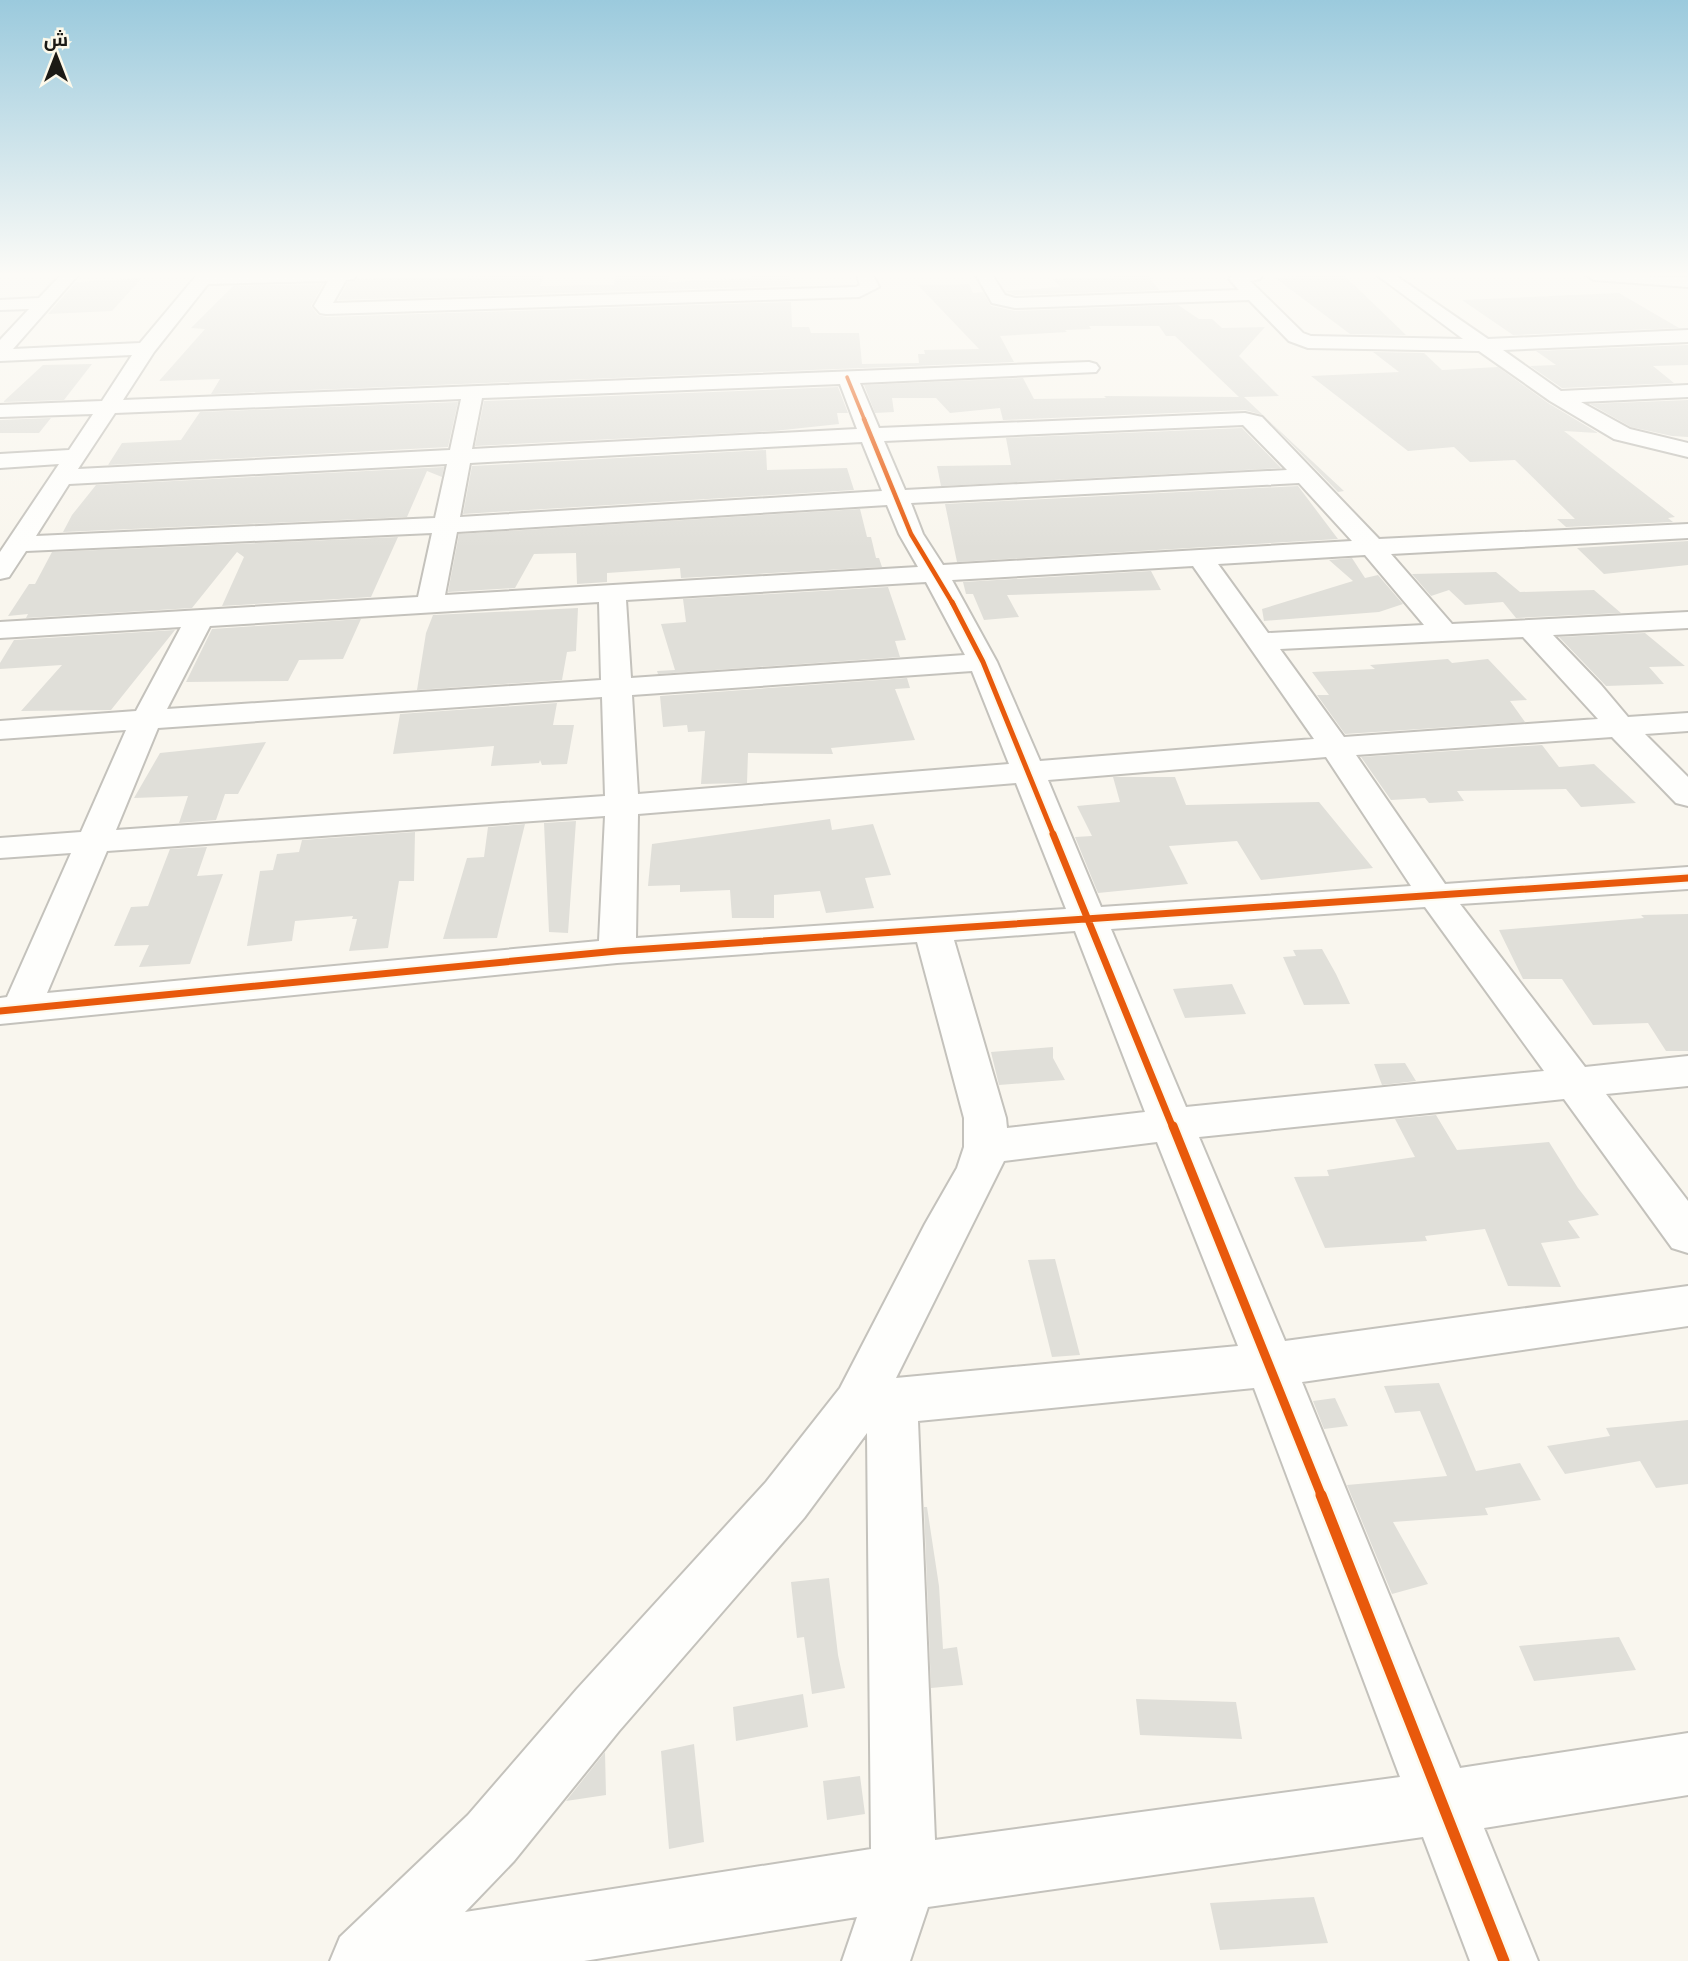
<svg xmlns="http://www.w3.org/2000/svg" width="1688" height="1961" font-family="Karla,Cairo,sans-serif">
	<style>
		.building { fill: #e0dfd9 }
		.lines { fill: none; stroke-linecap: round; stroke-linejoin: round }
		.street-casing { stroke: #c4c2bc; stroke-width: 4 }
		.street { fill: #fefefc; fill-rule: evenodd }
		.cycleway-far5-casing { stroke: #fdf9ea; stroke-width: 5 }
		.cycleway-far4-casing { stroke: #fdf9ea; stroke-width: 7 }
		.cycleway-far3-casing { stroke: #fdf9ea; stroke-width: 9 }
		.cycleway-far2-casing { stroke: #fdf9ea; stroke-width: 11 }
		.cycleway-far1-casing { stroke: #fdf9ea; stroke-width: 13 }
		.cycleway-casing { stroke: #fdf9ea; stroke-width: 16 }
		.cycleway-far5 { stroke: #e8590c; stroke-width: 3.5 }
		.cycleway-far4 { stroke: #e8590c; stroke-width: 4.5 }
		.cycleway-far3 { stroke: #e8590c; stroke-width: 5 }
		.cycleway-far2 { stroke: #e8590c; stroke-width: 7 }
		.cycleway-far1 { stroke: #e8590c; stroke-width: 9 }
		.cycleway { stroke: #e8590c; stroke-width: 11 }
	</style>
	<rect width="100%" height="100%" fill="#f9f6ee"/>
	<path class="building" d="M544,275L540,286L614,285L615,275L669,276L668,282L752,278V275H786L790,277V286L338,300L348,282L357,279Z
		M1148,275L1159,290L1015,295L1005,291L1060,287L1053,279Z
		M1344,275L1406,335L1350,334L1274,277Z
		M142,278L112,311L48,314L76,282Z
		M323,284L311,306L318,315L326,317L791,302L792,327H809L811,333H859L862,364L919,363L918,354H925L924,350L979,349L918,285L969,284L973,293L983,292L991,306L1015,311L1178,305L1199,319H1212L1222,328L1265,327L1239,356L1279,396L1244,397L1263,415L1245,410L1003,420L1000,408L950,413L936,398H892L894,412L875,413L864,385L1023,378L1034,399L1106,398L1104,396L1239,397L1175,336H1166L1159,326H1089L1091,329L1065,330L1067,332L1000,336L1014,362L211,394L220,379L159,381L205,329L191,328L233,286Z
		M1619,293L1679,328L1513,335L1462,300Z
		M1688,345V365L1653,366L1674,383L1562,388L1530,366L1556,365L1536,351Z
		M1373,352L1424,353L1442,370L1498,367L1548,403L1598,433L1564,431L1675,517L1668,518L1673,522L1566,527L1557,519H1575L1515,460L1470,462L1454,447L1408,451L1311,376L1399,372Z
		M92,364L64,400L3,402L43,365Z
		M838,387L848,413H837L839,424L774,431L475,446L484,401Z
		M1688,400V437L1672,436L1631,427L1590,404Z
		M458,402L448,447L108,465L122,443L181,440L200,412Z
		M51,418L39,433H0V420Z
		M1267,419L1344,491L1338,492Z
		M1242,428L1281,468L941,486L937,466L1011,465L1006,438Z
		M766,450L767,470L847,468L854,490L463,514L472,466Z
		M444,467L442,477L427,471L407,517L63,532L72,515L96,485Z
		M1298,486L1338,539L957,562L945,504Z
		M860,509L867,537H871L876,558H879L882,567L681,578L680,568L607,573V582L577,584L576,553L534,554L515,588L448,592L459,534Z
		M398,537L371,597L222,606L244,557L237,552L192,608L26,618L28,614L8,616L29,584H35L52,552Z
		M1688,541V565L1604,574L1577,548Z
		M1352,558L1365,578L1378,575L1403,604L1379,612L1264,621L1262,609L1353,581L1329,560Z
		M1151,571L1161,590L1007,595L1019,617L984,620L973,594H966L963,582Z
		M1496,572L1520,592L1594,590L1621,613L1516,618L1503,602L1465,605L1449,590L1431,596L1412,574Z
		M888,587L906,640L895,641L900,657L658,674L657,671L675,670L661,624L686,622L683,599Z
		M578,608L576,651L567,652L562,680L417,690L426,633L433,615Z
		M361,619L343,659L299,660L288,681L186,682L212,629Z
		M175,630L111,710L21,711L62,665L0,669V663L14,640Z
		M1645,633L1685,666L1649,667L1664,684L1606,686L1559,637Z
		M1448,659L1452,663L1488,659L1527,700L1510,701L1525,722L1345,734L1317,695H1329L1312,672L1375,669L1370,665Z
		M907,678L910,688L895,689L915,740L831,748L833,754L748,753L747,783L701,784L705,731L688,732L687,725L663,727L660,696Z
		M557,703L553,725H574L567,764L542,765L540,760L539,763L491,766L494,746L393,754L400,714Z
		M266,742L238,794H225L216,820L179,823L188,796L134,798L160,753Z
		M1542,745L1559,767L1594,764L1636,803L1581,807L1566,789L1457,791L1464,801L1429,803L1425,798L1391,800L1361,757Z
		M1113,777H1175L1186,805L1319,802L1373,868L1261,880L1237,841L1169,846L1188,884L1098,893L1075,837L1092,836L1077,806L1120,802Z
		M830,819L832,830L873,824L891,875L865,878L874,908L826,913L820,891L774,895V918H732L730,890L680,892V885L648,886L652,844Z
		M576,821L568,933L549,932L544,823Z
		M525,824L497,938L443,939L467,858L484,857L488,827Z
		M415,832L414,881H399L388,948L349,951L357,919H352L353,916L295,921L292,941L247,946L260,871L273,870L277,854L299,852L302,840Z
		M207,847L197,876L223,874L190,964L139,967L149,945L114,946L131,907L148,906L170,849Z
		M1688,914V1051H1666L1648,1023L1593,1025L1562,979H1523L1499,930L1644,918L1641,915Z
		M1322,949L1336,974L1350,1004L1304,1005L1283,957L1296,956L1293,950Z
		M1232,984L1246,1014L1185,1018L1173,989Z
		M1053,1047V1058L1065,1080L999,1085L991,1052Z
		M1405,1063L1416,1081L1382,1085L1374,1064Z
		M1436,1115L1457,1150L1549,1142L1578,1188L1599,1215L1568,1221L1580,1238L1541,1243L1561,1287L1508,1286L1485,1229L1425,1236L1427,1241L1325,1248L1294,1177L1329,1176L1327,1170L1415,1157L1395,1119Z
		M1055,1259L1080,1355L1052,1357L1028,1260Z
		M1439,1383L1476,1471L1520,1463L1541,1500L1485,1508L1488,1515L1393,1522L1428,1584L1392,1594L1347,1485L1447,1476L1420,1411L1395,1413L1384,1386Z
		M1335,1398L1348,1426L1324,1429L1313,1401Z
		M1688,1420V1484L1656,1488L1640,1461L1565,1474L1547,1446L1610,1436L1606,1428Z
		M924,1507H927L939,1586L943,1649L957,1647L963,1685L931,1688Z
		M829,1578L838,1655L845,1688L812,1694L804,1637L797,1638L791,1582Z
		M1619,1637L1636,1670L1534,1681L1519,1646Z
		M803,1694L808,1727L736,1741L733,1707Z
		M1136,1699L1236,1702L1242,1739L1140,1735Z
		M694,1744L704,1842L669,1849L661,1751Z
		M605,1752L606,1795L566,1801Z
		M860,1776L865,1814L827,1820L823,1781Z
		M1314,1897L1328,1943L1220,1950L1210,1903Z"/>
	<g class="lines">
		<g class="street-casing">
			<path id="street" d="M61,275H78L13,349L140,343L197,275H356L354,279L346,280L333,303L856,287L860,285L857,275H873L879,287L859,297L326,314L320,313L314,306L328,281L208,284L154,352L123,400L1089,362L1096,364L1099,368L1096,372L860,383L879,428L1245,413L1262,417L1379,539L1688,524V538L1391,554L1452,624L1688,612V628L1553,635L1601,685L1628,717L1688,713V731L1645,734L1688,777V806L1676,803L1612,737L1356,755L1445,884L1688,867V889L1460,904L1585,1067L1688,1056V1086L1606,1094L1688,1201V1253L1672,1248L1564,1099L1199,1137L1285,1341L1688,1286V1326L1302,1382L1460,1768L1688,1733V1795L1484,1828L1538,1961H1470L1423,1837L928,1907L910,1961H842L857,1917L584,1961H330L340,1937L468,1815L577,1689L766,1482L840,1388L925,1224L957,1168L964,1147V1118L917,942L617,963L0,1024V998L7,997L71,853L0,858V838L81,832L126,730L0,739V721L136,711L181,627L0,638V622L418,597L432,533L26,551L9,577L0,579V552L59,464L0,468V454L69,450L93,414L0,417V405L102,401L132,355L0,361V340L29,309L0,310V300L39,298ZM840,384L857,429L472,449L482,398ZM461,399L450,450L78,469L115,413ZM1243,425L1287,470L905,490L884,441ZM862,442L882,491L460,517L470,463ZM447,464L435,518L36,536L69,484ZM1299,483L1352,541L943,565L923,534L911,503ZM887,505L899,534L918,567L445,595L457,532ZM1365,555L1424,625L1268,633L1218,564ZM1193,566L1314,739L1040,761L997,662L952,580ZM926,582L965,655L631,678L626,600ZM599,602L601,680L167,709L210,626ZM1523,637L1598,719L1344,737L1280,649ZM972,671L1009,764L638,794L632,695ZM602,697L605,796L116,830L158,728ZM1326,757L1411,886L1101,907L1048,780ZM1016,783L1066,909L636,938L638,814ZM605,816L599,941L47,993L107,851ZM1425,907L1544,1071L1186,1107L1111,929ZM1075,931L1145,1112L1007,1128L1006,1118L954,940ZM1157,1142L1238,1346L896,1378L1004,1161ZM1254,1388L1400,1777L935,1840L918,1421ZM867,1433L871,1849L465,1912L514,1861L619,1731L804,1518Z
				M976,275H992L1005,295L1015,298L1239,290L1229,279L1232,275H1262L1260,279L1250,281L1303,333L1311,336L1463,339L1377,275H1395L1488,339L1688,330V342L1503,350L1561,391L1688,385V397L1581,402L1630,429L1688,443V457L1614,439L1550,401L1479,351L1308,348L1289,341L1249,300L1015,308L992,303Z
				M1586,275L1688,277V287L1594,280Z"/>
		</g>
		<use href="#street" class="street"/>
		<g class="cycleway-far5-casing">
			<path id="cycleway-far5" d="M847,377L865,421"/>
		</g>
		<g class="cycleway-far4-casing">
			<path id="cycleway-far4" d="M864,419L911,534L953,604"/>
		</g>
		<g class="cycleway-far3-casing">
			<path id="cycleway-far3" d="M952,602L983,662L1054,836"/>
		</g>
		<g class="cycleway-far2-casing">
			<path id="cycleway-far2" d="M1053,834L1173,1128
				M0,1011L617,951L1688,878"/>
		</g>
		<g class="cycleway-far1-casing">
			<path id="cycleway-far1" d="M1173,1126L1322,1497"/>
		</g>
		<g class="cycleway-casing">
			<path id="cycleway" d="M1321,1495L1504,1961"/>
		</g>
		<use href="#cycleway-far5" class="cycleway-far5"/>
		<use href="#cycleway-far4" class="cycleway-far4"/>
		<use href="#cycleway-far3" class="cycleway-far3"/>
		<use href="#cycleway-far2" class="cycleway-far2"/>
		<use href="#cycleway-far1" class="cycleway-far1"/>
		<use href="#cycleway" class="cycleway"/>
	</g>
	<linearGradient id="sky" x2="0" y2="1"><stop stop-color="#9bcadd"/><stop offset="0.5" stop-color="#fcfbf7"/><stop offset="1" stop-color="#fcfbf7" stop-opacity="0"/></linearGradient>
	<rect width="1688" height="549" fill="url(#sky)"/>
	<g transform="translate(56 56)" stroke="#fdf9ea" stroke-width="5" paint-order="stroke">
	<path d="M0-5L12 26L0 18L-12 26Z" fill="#1c1a15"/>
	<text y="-10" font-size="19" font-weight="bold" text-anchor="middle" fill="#1c1a15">ش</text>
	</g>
</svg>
